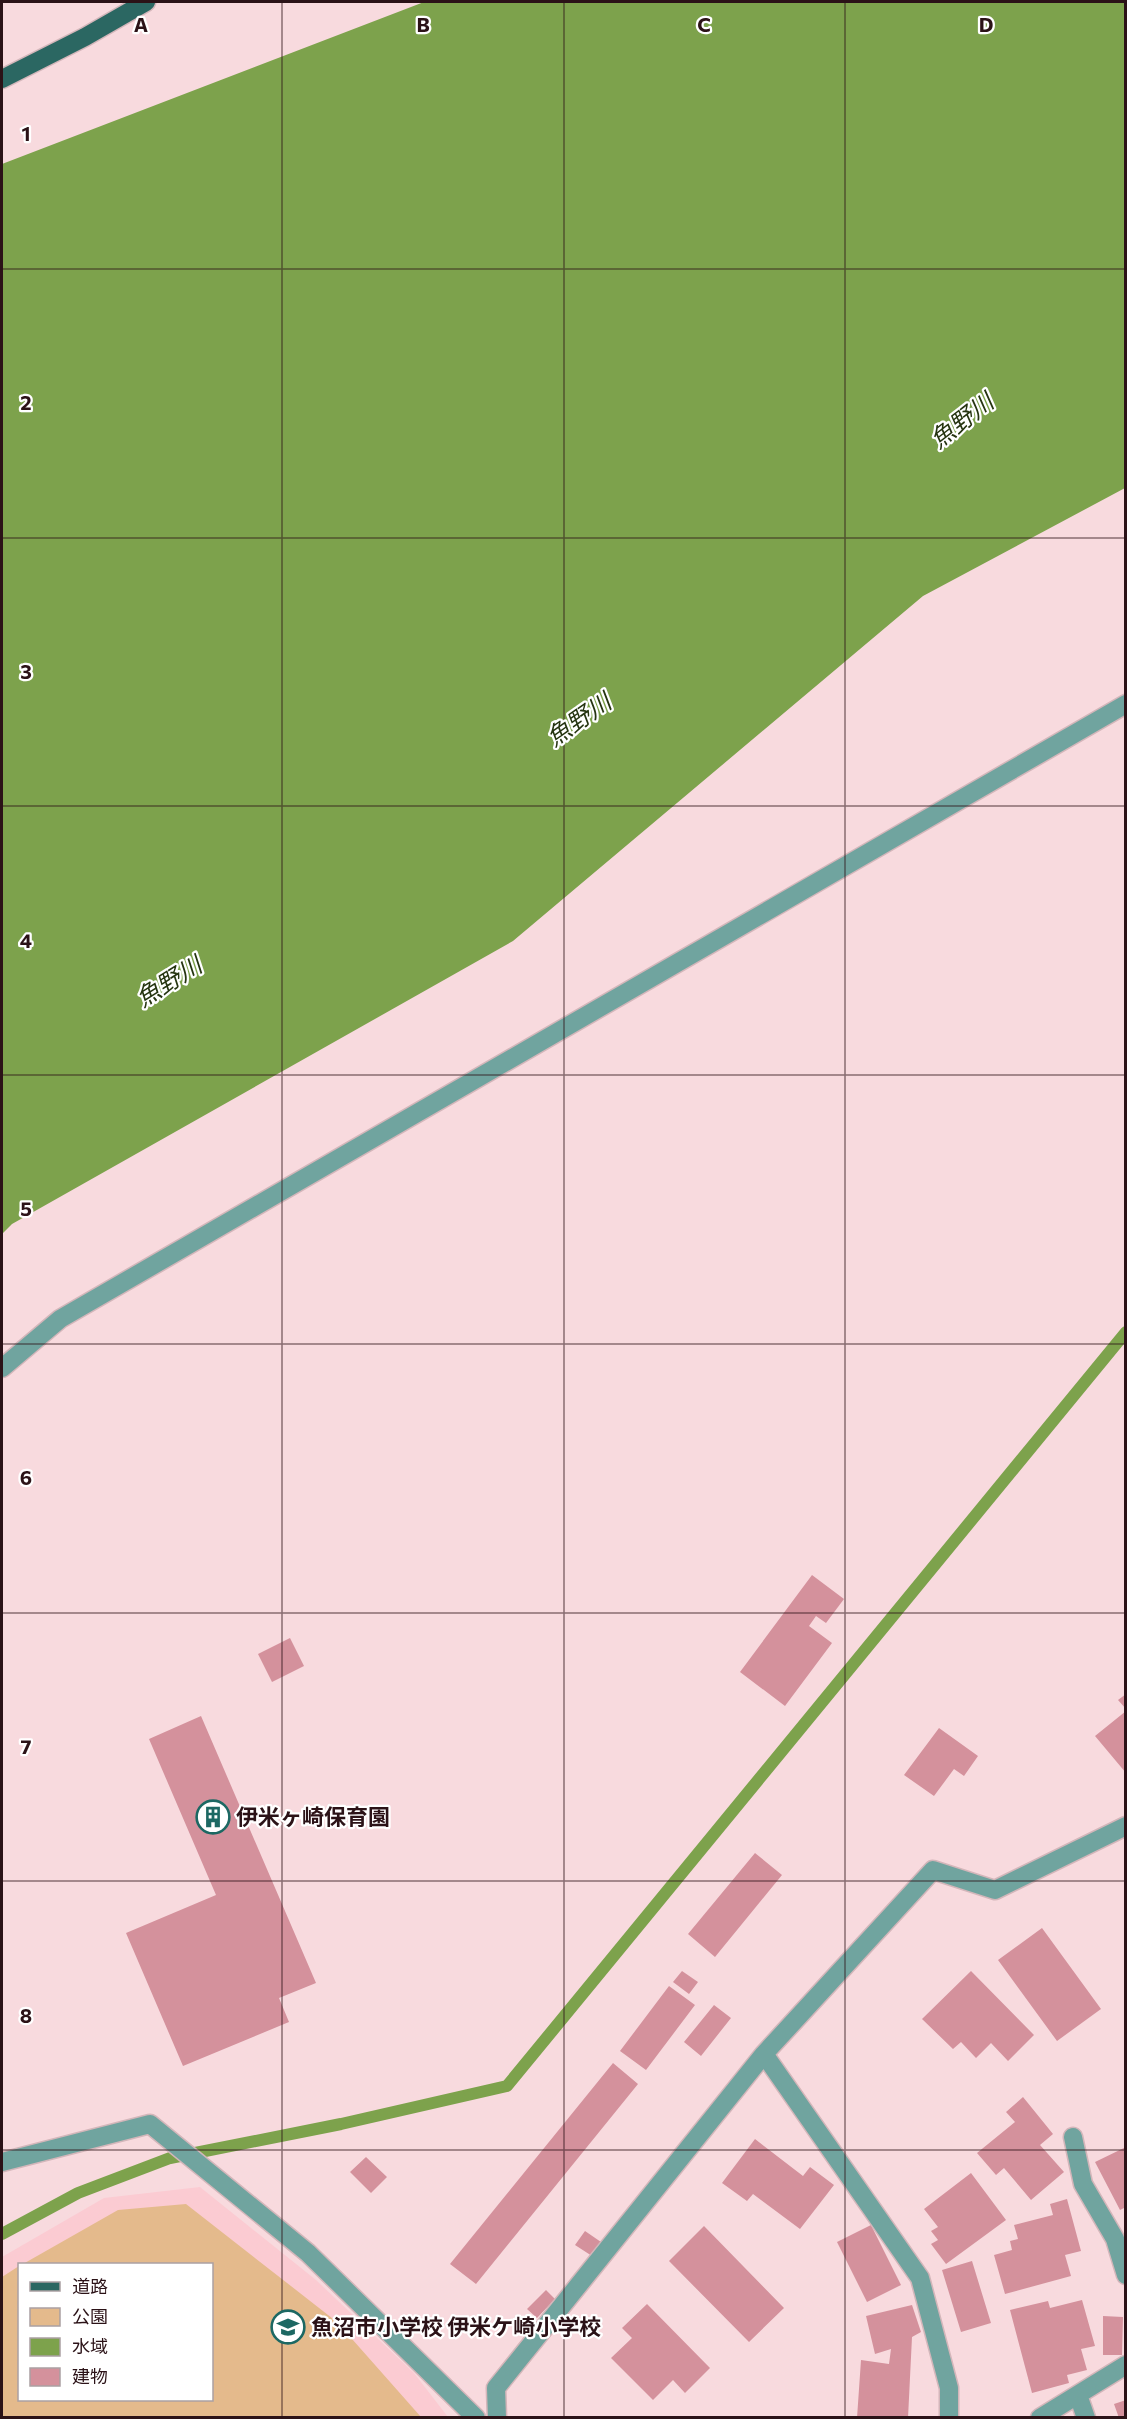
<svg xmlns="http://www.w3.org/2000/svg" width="1127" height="2419" font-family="Commissioner,'Noto Sans JP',sans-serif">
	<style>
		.built { fill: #fbcbd2; fill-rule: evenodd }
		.green { fill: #e4ba8c }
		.water { fill: #7da24c }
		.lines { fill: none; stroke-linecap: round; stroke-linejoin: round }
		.stream { stroke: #7da24c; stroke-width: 12 }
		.building { fill: #d4919c }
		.minor-casing { stroke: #d3b6ba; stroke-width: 21 }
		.major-casing { stroke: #d3b6ba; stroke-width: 21 }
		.minor { stroke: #70a49f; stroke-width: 18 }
		.major { stroke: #2b6762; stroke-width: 18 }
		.grid { fill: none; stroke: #2b1217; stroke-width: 1.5; stroke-opacity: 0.55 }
		.labels { text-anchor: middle; stroke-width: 4.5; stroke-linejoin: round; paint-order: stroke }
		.poi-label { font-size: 22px; font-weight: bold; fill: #2b1217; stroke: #fff; text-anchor: start }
		.water-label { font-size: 24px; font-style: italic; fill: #253410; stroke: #fff }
		.grid-label { font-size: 20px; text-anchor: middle; font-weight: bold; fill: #2b1217; stroke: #fff; stroke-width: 4.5; stroke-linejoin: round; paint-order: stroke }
	</style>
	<rect width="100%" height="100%" fill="#f8dade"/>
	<path class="built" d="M200,2187L316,2280L414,2373L448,2417H2V2257L104,2198ZM20,2264H212V2400H20Z"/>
	<path class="green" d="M186,2204L337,2322L421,2417H2V2277L19,2266L20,2400H212V2264H23L118,2210Z"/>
	<path class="water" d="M424,2H1125V488L923,596L513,941L12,1224L2,1234V164Z"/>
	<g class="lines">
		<path class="stream" d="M2,2234L78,2193L170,2158L341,2124L507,2086L1126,1332"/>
	</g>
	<path class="building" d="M812,1575L844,1599L826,1623L816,1616L809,1626L832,1643L785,1706L740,1672Z
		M290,1638L304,1666L272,1682L258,1654Z
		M1126,1694V1709L1118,1700Z
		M1126,1711V1773L1095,1736Z
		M201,1716L316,1983L279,1998L289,2022L183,2066L126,1933L216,1895L149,1739Z
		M939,1728L978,1756L964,1776L954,1769L934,1796L904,1775Z
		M755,1853L782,1875L715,1957L688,1934Z
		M1042,1928L1101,2009L1057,2041L998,1960Z
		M682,1971L698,1982L689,1994L673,1982Z
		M971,1971L1034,2035L1008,2061L991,2043L976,2058L961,2042L953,2049L922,2019Z
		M669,1986L695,2005L646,2070L620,2051Z
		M714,2005L731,2018L701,2056L684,2042Z
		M613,2063L638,2084L476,2284L450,2264Z
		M1023,2097L1053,2134L1040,2145L1064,2172L1031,2200L1004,2168L996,2175L977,2153L1015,2122L1006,2112Z
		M755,2139L803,2176L810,2167L834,2185L800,2229L753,2194L747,2201L722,2183Z
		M1126,2147V2207L1120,2210L1095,2162Z
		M366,2157L387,2177L371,2193L350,2172Z
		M971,2173L1006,2220L946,2264L931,2244L938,2240L931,2231L938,2227L924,2209Z
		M1067,2199L1081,2251L1065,2255L1071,2276L1005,2294L994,2255L1012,2250L1010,2241L1018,2239L1014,2225L1053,2215L1050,2204Z
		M871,2225L901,2285L867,2302L837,2242Z
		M704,2226L784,2308L749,2342L669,2261Z
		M585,2231L601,2242L592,2256L575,2245Z
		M972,2261L991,2323L961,2332L942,2270Z
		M546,2290L555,2299L537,2318L527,2309Z
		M1082,2300L1095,2346L1081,2349L1087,2370L1067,2375L1069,2383L1032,2393L1010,2310L1048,2301L1050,2308Z
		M647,2304L710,2368L685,2393L673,2380L653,2400L611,2358L632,2338L622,2328Z
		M912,2305L921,2332L912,2337L908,2418H857L861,2360L889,2364L891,2349L875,2354L866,2316Z
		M1103,2316L1123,2317L1122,2355H1103Z
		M1126,2400V2418H1119L1114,2404Z"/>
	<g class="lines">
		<g class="minor-casing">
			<path id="minor" d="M2,1368L60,1319L1126,704
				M764,2054L920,2278L949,2388V2418
				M1073,2137L1083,2184L1115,2239L1126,2275
				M2,2162L150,2124L308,2253L476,2418
				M1078,2395L1086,2418
				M497,2418L496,2388L764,2054L933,1870L995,1890L1126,1826
				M1040,2418L1126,2365"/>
		</g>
		<g class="major-casing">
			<path id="major" d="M2,79L85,37L146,2"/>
		</g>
		<use href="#minor" class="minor"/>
		<use href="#major" class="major"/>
	</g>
	<path class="grid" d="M282,2V2418M564,2V2418M845,2V2418M2,269H1126M2,538H1126M2,806H1126M2,1075H1126M2,1344H1126M2,1613H1126M2,1881H1126M2,2150H1126"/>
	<defs>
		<g id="building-ring" transform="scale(1.725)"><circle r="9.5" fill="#fff" stroke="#1c6863" stroke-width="1.5"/><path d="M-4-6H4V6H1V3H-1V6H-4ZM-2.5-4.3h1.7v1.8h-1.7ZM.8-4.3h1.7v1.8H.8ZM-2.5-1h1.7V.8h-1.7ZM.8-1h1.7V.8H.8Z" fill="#1c6863"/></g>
		<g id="school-ring" transform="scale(1.725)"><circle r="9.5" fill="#fff" stroke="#1c6863" stroke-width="1.5"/><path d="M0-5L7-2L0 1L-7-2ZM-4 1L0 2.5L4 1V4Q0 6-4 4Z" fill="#1c6863"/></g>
	</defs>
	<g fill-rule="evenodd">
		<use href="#building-ring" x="213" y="1817"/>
		<use href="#school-ring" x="288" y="2327"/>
	</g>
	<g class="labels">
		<g class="poi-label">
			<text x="236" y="1825">伊米ヶ崎保育園</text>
			<text x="311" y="2335">魚沼市小学校 伊米ケ崎小学校</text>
		</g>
		<g class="water-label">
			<text transform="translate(962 421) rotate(-38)" y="8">魚野川</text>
			<text transform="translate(579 720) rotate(-35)" y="8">魚野川</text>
			<text transform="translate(169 982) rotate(-32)" y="8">魚野川</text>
		</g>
	</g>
	<g class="grid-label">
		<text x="141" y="32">A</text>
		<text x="423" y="32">B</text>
		<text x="704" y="32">C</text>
		<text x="986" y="32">D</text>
		<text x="26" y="141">1</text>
		<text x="26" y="410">2</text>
		<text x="26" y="679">3</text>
		<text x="26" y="948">4</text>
		<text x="26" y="1216">5</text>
		<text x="26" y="1485">6</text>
		<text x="26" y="1754">7</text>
		<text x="26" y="2023">8</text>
	</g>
	<rect width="1127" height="2419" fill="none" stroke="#2b1217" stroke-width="6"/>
	<rect x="18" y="2263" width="195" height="138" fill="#ffffff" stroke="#aaa0a2" stroke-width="1.5"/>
	<rect x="30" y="2282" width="30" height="9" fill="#2b6762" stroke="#aaa0a2" stroke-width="1.5"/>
	<text x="72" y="2293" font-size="18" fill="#2b1217">道路</text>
	<rect x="30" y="2308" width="30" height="18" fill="#e4ba8c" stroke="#aaa0a2" stroke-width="1.5"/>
	<text x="72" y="2323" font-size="18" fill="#2b1217">公園</text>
	<rect x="30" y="2338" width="30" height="18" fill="#7da24c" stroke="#aaa0a2" stroke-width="1.5"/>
	<text x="72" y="2353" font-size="18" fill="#2b1217">水域</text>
	<rect x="30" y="2368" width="30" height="18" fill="#d4919c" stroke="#aaa0a2" stroke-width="1.5"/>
	<text x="72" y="2383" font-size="18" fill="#2b1217">建物</text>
</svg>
